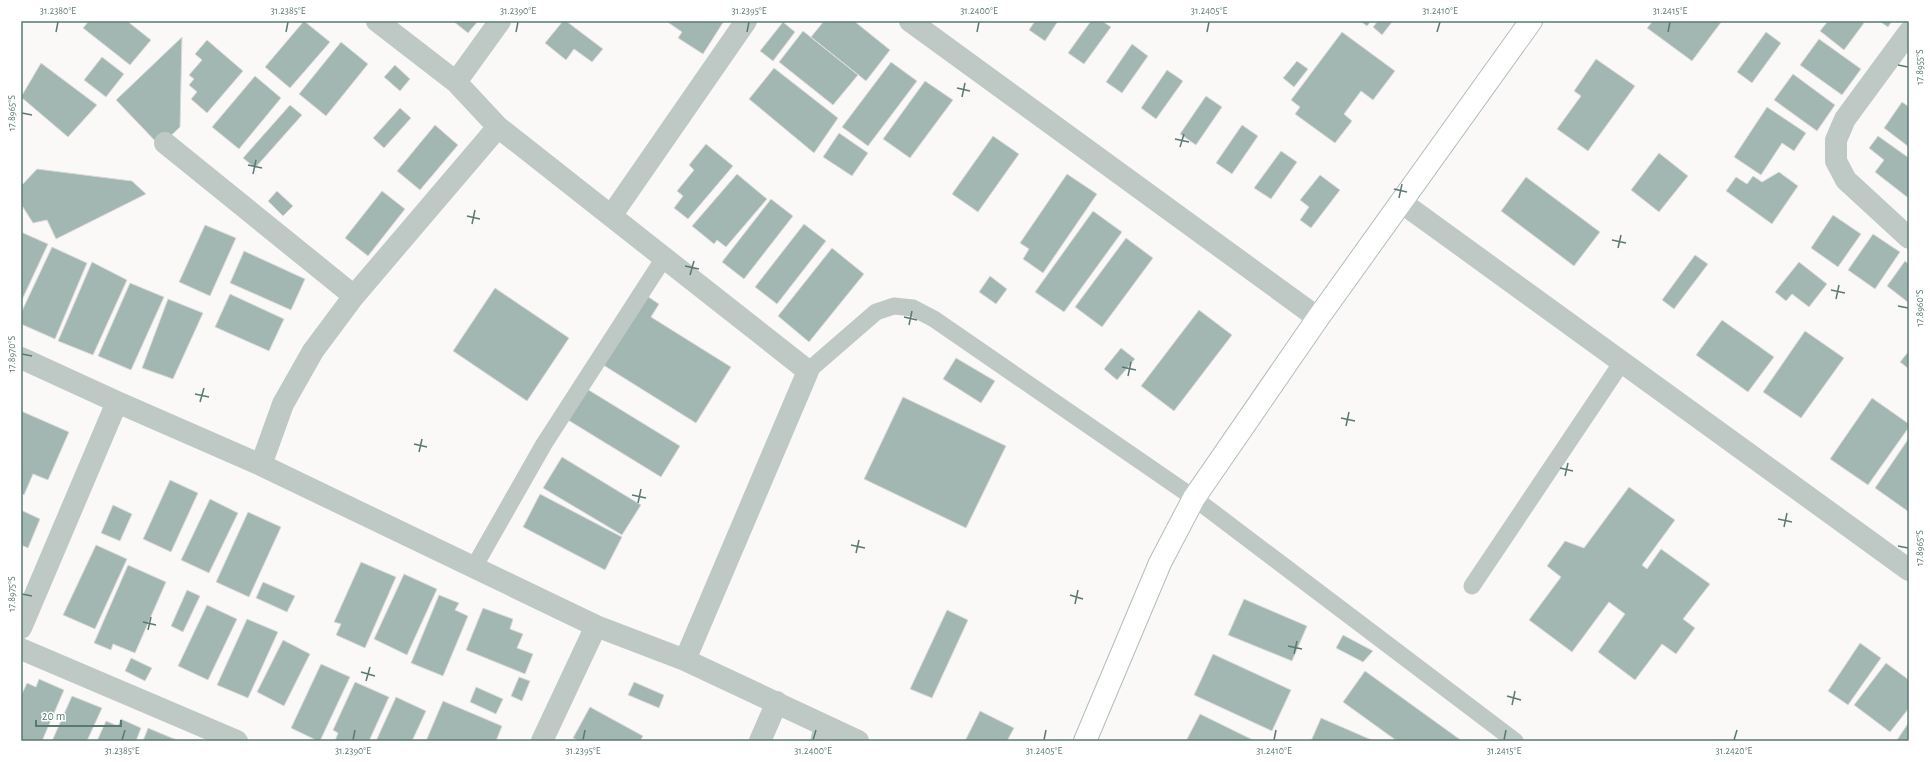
<svg xmlns="http://www.w3.org/2000/svg" width="1930" height="762" font-family="'Alegreya Sans',sans-serif">
	<style>
		.building { fill: #a2b6b2; stroke: #dcdbda }
		.lines { fill: none; stroke-linecap: round; stroke-linejoin: round }
		.secondary-casing { stroke: #b0bebb; stroke-width: 24 }
		.lane { stroke: #bec9c6; stroke-width: 17 }
		.street { stroke: #bec9c6; stroke-width: 22 }
		.secondary { stroke: #fff; stroke-width: 22 }
		.ticks { fill: none; stroke: #5a7973; stroke-width: 1.5 }
		.neatline { fill: none; stroke: #5a7973; stroke-width: 1.5 }
		.ticks-label { font-size: 10px; text-anchor: middle; fill: #5a7973 }
	</style>
	<rect width="100%" height="100%" fill="#faf9f8"/>
	<path class="building" d="M89,21H127L151,40L130,65L83,28Z
		M304,21L330,42L290,88L265,67Z
		M453,21H478L468,33Z
		M563,21H566L603,49L592,62L574,49L566,60L545,43Z
		M666,21H724L703,54L678,38L682,32Z
		M824,21H854L890,50L866,81L811,37Z
		M1035,21H1058L1045,41L1029,30Z
		M1091,21H1102L1111,27L1084,64L1068,53Z
		M1360,21H1371L1367,26Z
		M1378,21H1391L1392,22L1382,35L1373,27Z
		M1653,21H1722L1692,61L1647,28Z
		M1828,21H1862L1864,23L1844,50L1820,31Z
		M1879,21H1892L1888,27Z
		M783,22L795,32L773,61L760,51Z
		M803,31L858,75L833,105L779,62Z
		M1342,32L1395,71L1373,100L1361,91L1344,114L1352,121L1335,143L1295,114L1300,107L1291,100Z
		M1766,32L1781,43L1752,83L1737,72Z
		M182,37L180,127L160,146L116,100Z
		M1819,39L1861,69L1842,95L1800,65Z
		M207,40L243,71L207,113L191,99L197,92L189,85L194,79L189,75L202,60L195,54Z
		M341,42L368,64L326,116L299,94Z
		M1132,44L1148,56L1122,93L1106,82Z
		M102,57L124,74L106,97L84,80Z
		M1596,59L1635,86L1588,151L1557,129L1581,96L1574,91Z
		M1297,61L1308,69L1294,87L1283,78Z
		M891,62L917,81L868,146L842,127Z
		M41,63L97,105L68,137L21,97Z
		M395,65L410,79L400,91L384,77Z
		M774,68L838,118L814,153L749,99Z
		M1167,70L1183,81L1156,119L1141,108Z
		M1793,74L1835,105L1817,131L1774,100Z
		M255,76L281,98L239,149L212,127Z
		M925,81L953,100L910,158L883,139Z
		M1206,96L1222,107L1196,145L1180,134Z
		M1902,102L1909,107V147L1884,128Z
		M290,105L302,115L255,168L243,158Z
		M1767,107L1806,133L1794,151L1782,143L1761,175L1734,157Z
		M400,108L411,118L384,148L373,138Z
		M435,125L458,145L420,190L397,171Z
		M1242,125L1258,136L1232,174L1216,163Z
		M839,133L868,153L852,176L823,157Z
		M993,136L1019,154L978,212L952,194Z
		M1878,136L1909,158V194L1907,197L1875,172L1884,160L1869,148Z
		M706,144L733,166L688,219L674,208L683,196L677,191L694,170L689,165Z
		M1281,151L1297,162L1271,199L1254,188Z
		M1659,153L1688,176L1659,212L1631,190Z
		M37,169L132,181L146,194L56,239L47,220L33,223L21,204V186Z
		M1779,172L1798,186L1772,224L1726,191L1736,177L1747,184L1753,176L1762,182Z
		M737,174L767,199L726,247L717,240L714,244L692,226Z
		M1067,174L1097,194L1043,273L1023,259L1029,249L1020,243Z
		M1320,175L1340,190L1311,228L1300,220L1309,207L1300,200Z
		M1526,177L1600,232L1574,266L1501,211Z
		M277,191L293,206L283,216L268,201Z
		M382,191L405,209L368,256L345,238Z
		M771,199L793,216L744,279L722,262Z
		M1093,211L1122,232L1064,312L1035,292Z
		M1833,215L1861,234L1838,267L1811,248Z
		M804,224L826,241L777,304L755,287Z
		M205,225L236,238L210,296L179,282Z
		M21,232L48,244L21,302Z
		M1873,234L1900,252L1875,289L1848,270Z
		M1126,238L1153,258L1102,327L1075,307Z
		M52,247L87,263L55,339L21,324V313Z
		M832,248L864,274L809,342L778,316Z
		M244,251L305,279L291,310L230,283Z
		M1695,255L1708,264L1674,309L1662,300Z
		M1905,261L1909,264V303L1887,286Z
		M92,262L127,280L93,355L58,341Z
		M1799,262L1827,284L1809,307L1792,294L1786,301L1775,292Z
		M990,276L1007,289L996,304L979,292Z
		M130,283L164,297L131,370L98,356Z
		M495,288L569,338L527,401L453,351Z
		M230,294L284,319L269,351L215,327Z
		M644,294L659,304L651,317L731,367L696,423L600,363Z
		M168,299L203,313L173,379L142,368Z
		M1199,310L1232,335L1174,411L1141,386Z
		M1722,320L1774,357L1748,392L1696,355Z
		M1805,331L1844,358L1801,418L1763,392Z
		M1121,348L1135,359L1117,380L1104,369Z
		M1909,351V369L1900,362Z
		M956,358L995,381L981,403L943,379Z
		M587,389L680,446L661,477L568,420Z
		M903,397L1006,446L966,528L864,479Z
		M1872,398L1909,424V427L1868,485L1830,459Z
		M21,411L69,432L48,480L33,474L24,495L21,493Z
		M1909,438V512L1875,488Z
		M562,457L641,505L622,535L543,488Z
		M170,480L198,493L171,552L143,539Z
		M1629,487L1675,520L1642,565L1647,569L1661,549L1710,584L1683,619L1695,628L1676,654L1662,644L1635,680L1598,652L1625,614L1609,602L1572,652L1529,620L1561,577L1547,566L1565,541L1584,548Z
		M540,494L622,537L605,570L523,527Z
		M210,499L238,513L209,573L181,560Z
		M113,505L132,514L120,541L101,533Z
		M21,510L40,519L28,548L21,545Z
		M248,512L281,527L249,597L216,582Z
		M96,545L127,559L95,629L63,615Z
		M361,562L396,577L365,648L336,635L341,624L334,622Z
		M128,565L166,582L135,653L113,644L111,650L94,643Z
		M404,574L437,589L407,655L374,639Z
		M263,582L295,596L287,612L256,598Z
		M187,590L200,596L183,632L171,626Z
		M439,595L459,603L455,610L468,616L443,676L411,663Z
		M1244,599L1307,626L1292,661L1228,635Z
		M207,605L237,619L208,680L178,666Z
		M483,608L513,619L510,629L523,634L517,648L533,654L525,674L466,650Z
		M947,610L968,620L932,698L910,689Z
		M247,619L278,632L248,698L217,685Z
		M1343,635L1373,651L1363,662L1336,648Z
		M283,640L310,654L284,706L257,692Z
		M1860,643L1881,658L1848,705L1828,691Z
		M1213,654L1291,690L1272,731L1194,695Z
		M131,658L152,668L145,681L125,671Z
		M1886,663L1909,680V708L1890,732L1854,705Z
		M321,664L350,677L320,741H318L291,728Z
		M1365,671L1462,741H1397L1343,702Z
		M519,677L530,681L522,701L511,696Z
		M39,679L64,690L42,741H21V696L27,683L36,687Z
		M355,682L389,697L369,741H335L338,733L333,730Z
		M634,682L664,695L659,708L628,695Z
		M476,687L503,699L496,714L470,702Z
		M72,696L102,708L87,741H52Z
		M396,697L426,711L412,741H376Z
		M443,701L502,726L496,741H426Z
		M590,707L643,736L640,741H579L573,738Z
		M980,711L1014,728L1007,741H965Z
		M1200,714L1255,741H1186Z
		M1321,718L1374,741H1311Z
		M121,719L141,728L136,741H97L106,721L118,726Z
		M1909,722V741H1899L1897,740Z
		M148,728L179,741H143Z"/>
	<g class="lines">
		<g class="secondary-casing">
			<path id="secondary" d="M1085,741L1160,563L1194,498L1318,318L1531,21"/>
		</g>
		<path class="lane" d="M808,371L876,312L894,306L913,308L934,319L1194,498L1515,741
			M474,567L544,444L664,258
			M1472,586L1622,362
			M819,741L822,724"/>
		<path class="street" d="M377,21L456,82L498,127L808,371L685,660
			M910,21L1318,318
			M1909,32L1845,119L1836,140V161L1846,180L1909,238
			M456,82L500,21
			M165,143L354,296
			M1401,202L1909,570
			M611,216L746,21
			M21,358L117,402L261,465L596,626L685,660L858,741
			M261,465L283,404L313,351L354,296L498,127
			M21,628L117,402
			M21,649L237,741
			M542,741L596,626
			M760,741L777,702"/>
		<use href="#secondary" class="secondary"/>
	</g>
	<path class="ticks" d="M56,32L58,22M286,32L288,22M516,32L518,22M747,32L749,22M977,32L979,22M1207,32L1209,22M1437,32L1440,22M1668,32L1670,22M1898,65L1908,67M957,88L970,91M962,97L965,83M22,113L32,115M1175,139L1189,142M1180,147L1184,134M248,165L262,168M253,174L256,160M1394,189L1407,192M1399,198L1402,184M467,216L480,219M472,224L475,210M1612,240L1626,243M1618,248L1621,235M685,266L699,269M690,275L694,261M1831,290L1845,293M1836,299L1839,285M1898,306L1908,308M904,317L917,320M909,325L912,311M22,354L32,356M1122,367L1136,370M1128,376L1131,362M195,394L209,397M200,402L204,388M1341,418L1355,421M1346,426L1349,412M414,444L427,447M419,452L422,439M1560,468L1573,471M1565,476L1568,463M632,495L646,498M638,503L641,489M1778,519L1792,522M1784,527L1787,513M851,545L865,548M1898,546L1908,548M856,553L859,540M22,594L32,596M1070,595L1083,599M1075,604L1078,590M143,622L156,625M148,630L151,617M1288,646L1302,649M1294,654L1297,641M361,672L375,676M366,681L370,667M1507,696L1521,700M1512,705L1515,691M122,740L125,730M353,740L355,730M583,740L585,730M813,740L816,730M1044,740L1046,730M1274,740L1276,730M1504,740L1506,730M1734,740L1737,730"/>
	<rect width="1930" height="762" fill="none" stroke="#ffffff" stroke-width="44"/>
	<path d="M36 720v6h85v-6" fill="none" stroke="#5a7973" stroke-width="2"/>
	<text x="42" y="720" font-size="12" fill="#5a7973" stroke="#ffffff" stroke-width="3" paint-order="stroke">20 m</text>
	<rect x="22" y="22" width="1886" height="718" class="neatline"/>
	<g class="ticks-label">
		<text x="58" y="14">31.2380°E</text>
		<text x="288" y="14">31.2385°E</text>
		<text x="518" y="14">31.2390°E</text>
		<text x="749" y="14">31.2395°E</text>
		<text x="979" y="14">31.2400°E</text>
		<text x="1209" y="14">31.2405°E</text>
		<text x="1440" y="14">31.2410°E</text>
		<text x="1670" y="14">31.2415°E</text>
		<text transform="translate(1919 67) rotate(-90)" y="4">17.8955°S</text>
		<text transform="translate(11 113) rotate(-90)" y="4">17.8965°S</text>
		<text transform="translate(1919 308) rotate(-90)" y="4">17.8960°S</text>
		<text transform="translate(11 354) rotate(-90)" y="4">17.8970°S</text>
		<text transform="translate(1919 548) rotate(-90)" y="4">17.8965°S</text>
		<text transform="translate(11 594) rotate(-90)" y="4">17.8975°S</text>
		<text x="122" y="754">31.2385°E</text>
		<text x="353" y="754">31.2390°E</text>
		<text x="583" y="754">31.2395°E</text>
		<text x="813" y="754">31.2400°E</text>
		<text x="1044" y="754">31.2405°E</text>
		<text x="1274" y="754">31.2410°E</text>
		<text x="1504" y="754">31.2415°E</text>
		<text x="1734" y="754">31.2420°E</text>
	</g>
</svg>
